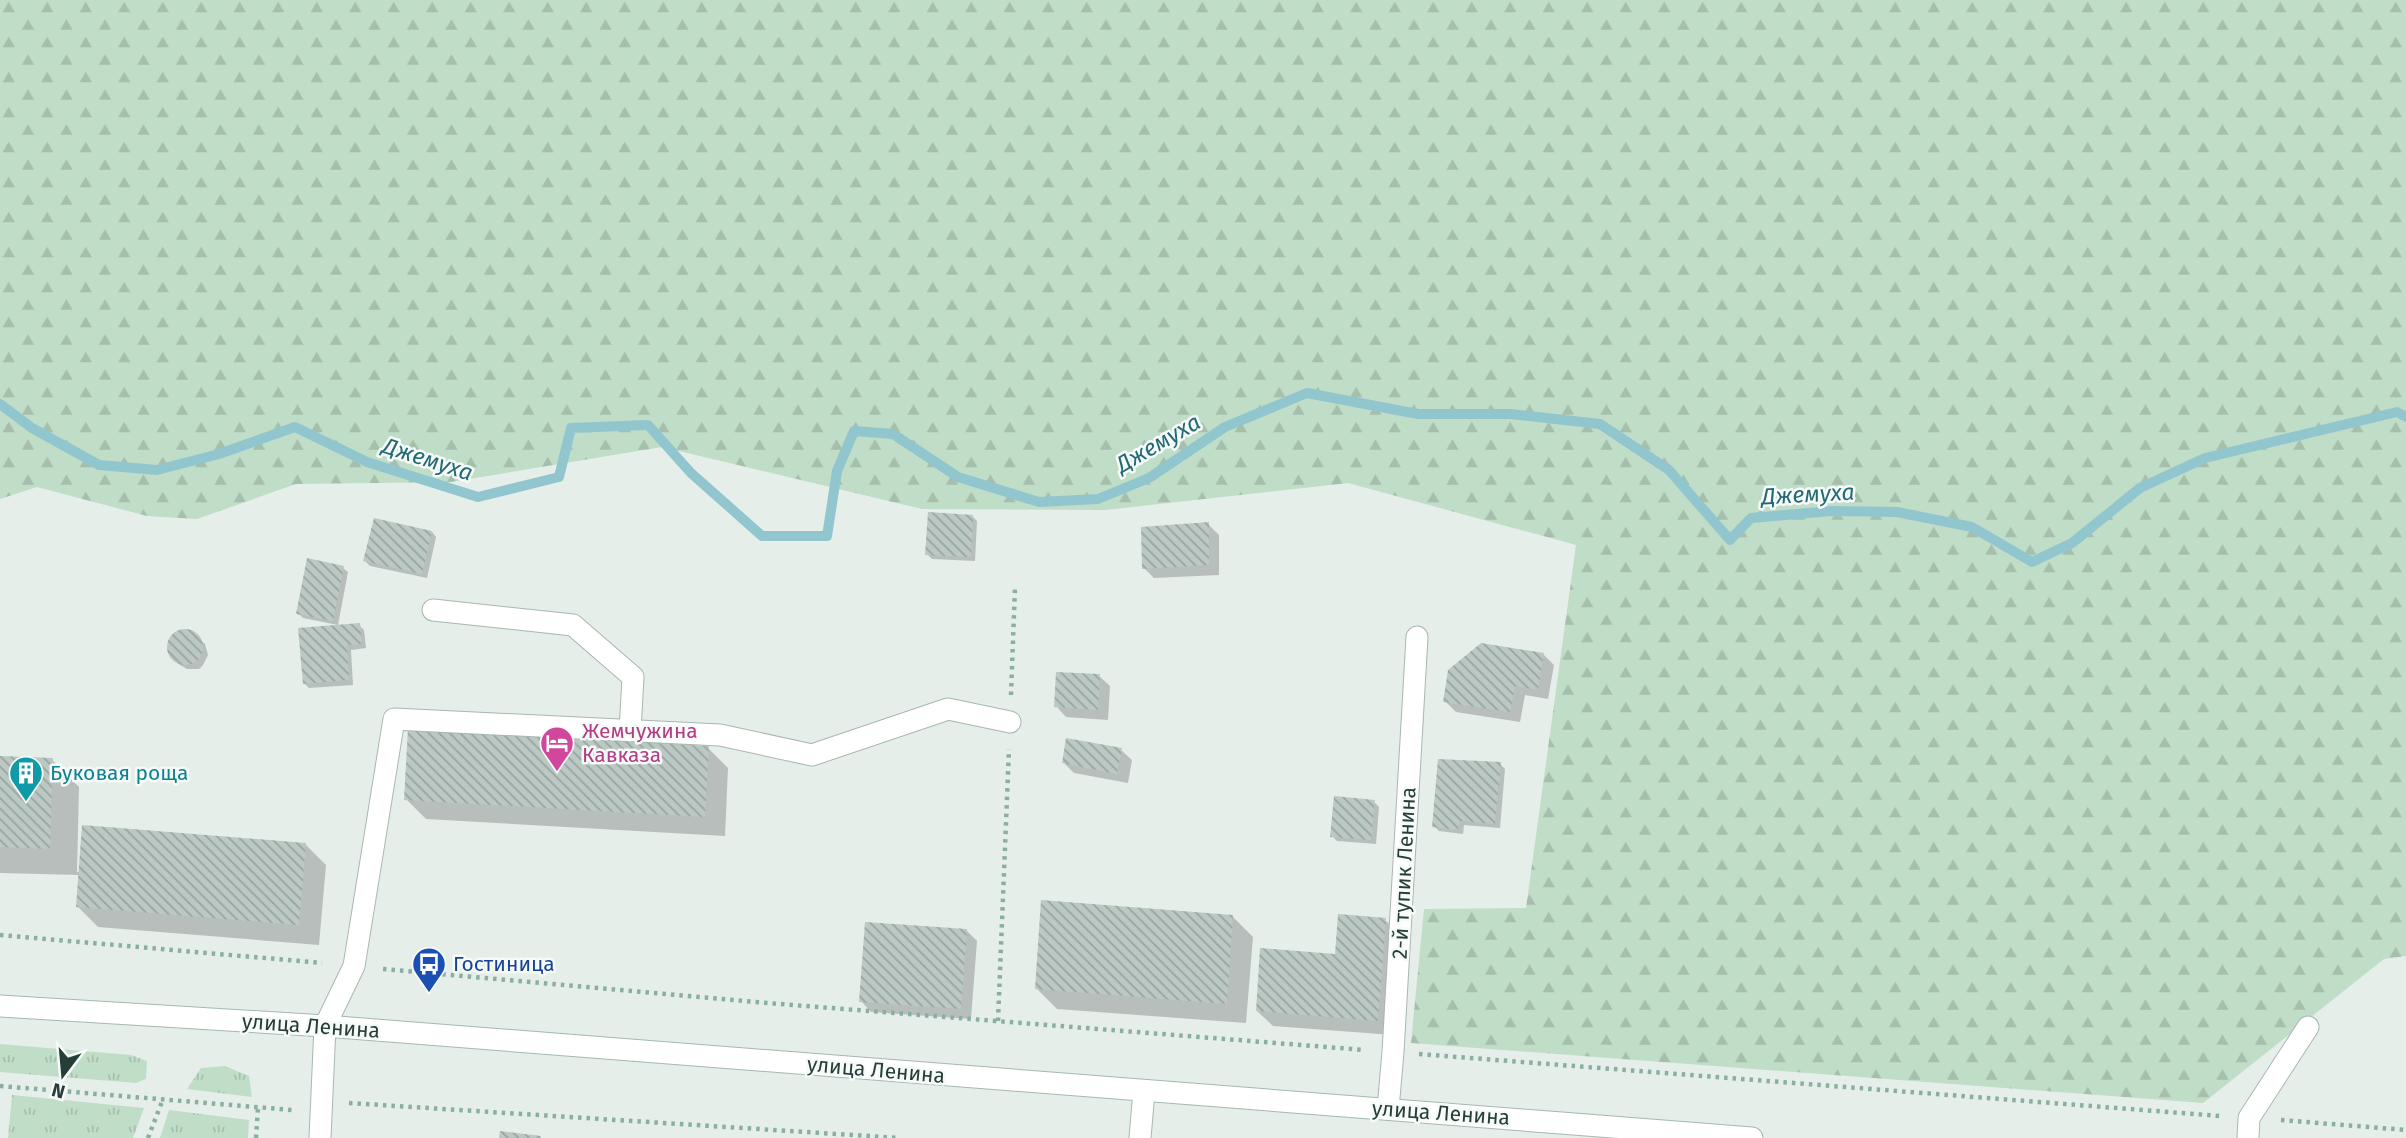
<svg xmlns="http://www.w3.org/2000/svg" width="2406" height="1138" font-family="'Fira Sans',sans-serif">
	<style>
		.grass { fill: url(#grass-tufts) }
		.forest { fill: url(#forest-firs) }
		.shadow { fill: #0003 }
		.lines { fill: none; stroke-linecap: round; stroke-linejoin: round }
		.stream { stroke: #92c6ce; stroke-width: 10 }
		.building { fill: url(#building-back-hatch) }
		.service-casing { stroke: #a9b6b1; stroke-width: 23 }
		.minor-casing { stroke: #a9b6b1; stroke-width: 23 }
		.secondary-casing { stroke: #a5b8b1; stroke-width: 23 }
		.path { stroke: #89afa2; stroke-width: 4.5; stroke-dasharray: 3.5 5; stroke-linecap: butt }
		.service { stroke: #fff; stroke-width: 21 }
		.minor { stroke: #fff; stroke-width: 21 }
		.secondary { stroke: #fff; stroke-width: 21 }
		.labels { text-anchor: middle; stroke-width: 5; stroke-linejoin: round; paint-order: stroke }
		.hotel-label { font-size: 21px; fill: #b23c85; stroke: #f6faf8; text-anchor: start }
		.culture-label { font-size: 21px; fill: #0d838f; stroke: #f6faf8; text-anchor: start }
		.street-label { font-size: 21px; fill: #263e37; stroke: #f6faf8 }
		.transit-label { font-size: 21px; fill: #164399; stroke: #f6faf8; text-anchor: start }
		.water-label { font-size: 23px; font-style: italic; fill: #246a76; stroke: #f6faf8 }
	</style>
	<defs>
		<pattern id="grass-tufts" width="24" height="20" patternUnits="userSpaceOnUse" patternTransform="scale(1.75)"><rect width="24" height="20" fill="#c0ddc8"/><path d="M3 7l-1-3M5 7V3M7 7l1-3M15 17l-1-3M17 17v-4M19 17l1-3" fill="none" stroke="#a5bfac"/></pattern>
		<pattern id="forest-firs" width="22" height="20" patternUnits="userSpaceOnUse" patternTransform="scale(1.75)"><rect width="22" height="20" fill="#c0ddc8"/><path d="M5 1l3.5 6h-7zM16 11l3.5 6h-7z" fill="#a5bfac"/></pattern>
		<pattern id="building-back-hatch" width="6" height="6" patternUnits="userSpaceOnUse" patternTransform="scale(1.75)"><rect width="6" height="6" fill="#bbc8c3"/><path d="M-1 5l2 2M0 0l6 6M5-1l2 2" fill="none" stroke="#98a49f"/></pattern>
	</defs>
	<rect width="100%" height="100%" fill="#e6eeea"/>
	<path class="grass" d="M0,1044L131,1055L147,1061L146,1079L136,1083L0,1072Z
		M225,1066L249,1076L252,1097L187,1089L201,1068Z
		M12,1095L144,1108L133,1138H8Z
		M169,1110L249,1120L248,1138H160Z"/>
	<path class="forest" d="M0,0H2406V956L2384,959L2203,1103L1411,1043L1424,909L1526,908L1576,545L1348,483L1105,510L922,509L662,447L451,482L296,484L197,519L147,516L37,487L0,499Z"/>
	<path class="shadow" d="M972,516L977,521L975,561L932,559L927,554Z
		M1208,524L1219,535V575L1154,578L1144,568Z
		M432,532L436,537L427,578L370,566L365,561Z
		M343,568L348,572L338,625L303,618L298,613Z
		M359,625L364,630L366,648L351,650L353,685L309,688L304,683Z
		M181,631L191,632L205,644L208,655L203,665L199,669H187L177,663L169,653V642Z
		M1543,654L1554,665L1548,699L1525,695L1520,722L1456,712L1445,701Z
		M1099,676L1110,686L1108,720L1066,717L1056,706Z
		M708,748L728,768L725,836L426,819L406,799Z
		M1121,750L1132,760L1128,783L1074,773L1064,763Z
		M0,758L52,760L79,787L77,872L305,844L326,865L319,945L98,927L78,907L80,875L0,873Z
		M1500,764L1505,769L1500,828L1464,825L1463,834L1439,831L1434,826Z
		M1374,802L1379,807L1376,844L1337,841L1332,836Z
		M1233,917L1253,937L1246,1023L1057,1009L1037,989Z
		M1385,920L1401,935L1393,1035L1273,1026L1257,1011Z
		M966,930L977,941L971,1019L871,1012L861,1001Z"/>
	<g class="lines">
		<path class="stream" d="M0,404L32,428L99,465L157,470L219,454L295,427L367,462L478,497L559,477L571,428L648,425L691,473L762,536H827L837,471L854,431L893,434L958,477L1039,502L1098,499L1149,478L1225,427L1307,393L1418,414H1511L1600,424L1669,470L1730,540L1751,518L1831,511L1897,512L1972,527L2032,562L2072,543L2140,488L2205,458L2397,412L2406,417"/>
	</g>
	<path class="building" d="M928,512L973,515L971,557L925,555Z
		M374,518L432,531L422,574L363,561Z
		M1209,522V565L1142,569L1141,527Z
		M307,558L344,566L333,621L296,614Z
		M360,623L362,644L347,645L349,680L303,684L298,628Z
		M167 647a18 18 0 1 1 36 0a18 18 0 1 1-36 0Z
		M1481,643L1544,653L1538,690L1515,686L1510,712L1443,702L1448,670Z
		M1056,672L1100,674L1098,710L1054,707Z
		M408,728L709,746L705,817L404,800Z
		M1066,738L1122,748L1117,774L1062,763Z
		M0,756L53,758L50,849L0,847Z
		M1438,759L1501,762L1495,824L1460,821L1458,830L1432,827Z
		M1334,796L1375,800L1371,840L1330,837Z
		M82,825L306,843L299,925L76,907Z
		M1041,900L1233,915L1227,1004L1035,989Z
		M1338,914L1386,918L1378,1021L1256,1011L1260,948L1335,954Z
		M865,922L967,929L961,1009L859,1002Z
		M500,1131L541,1136V1138H499Z"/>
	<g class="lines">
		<g class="service-casing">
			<path id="service" d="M433,610L573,625L633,677L630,731
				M325,1026L354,966L394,719L720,735L812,755L948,709L1010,722
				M1140,1138L1144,1091
				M2248,1138L2249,1118L2308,1027"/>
		</g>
		<g class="minor-casing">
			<path id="minor" d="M1388,1109L1393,1052L1417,637
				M320,1138L325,1026"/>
		</g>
		<g class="secondary-casing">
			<path id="secondary" d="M0,1006L325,1026L1752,1138"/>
		</g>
		<path class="path" d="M1011,695L1015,587
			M0,935L322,963
			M383,969L755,1002L1365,1050
			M998,1021L1009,749
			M1419,1054L2220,1116
			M0,1086L292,1110
			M349,1103L900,1138
			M2281,1120L2406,1130
			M148,1138L163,1099
			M256,1138L258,1108"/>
		<use href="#service" class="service"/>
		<use href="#minor" class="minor"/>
		<use href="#secondary" class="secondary"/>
	</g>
	<defs>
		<g id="hotel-pin" transform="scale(1.75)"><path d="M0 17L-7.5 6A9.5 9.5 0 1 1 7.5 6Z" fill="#d1479c" stroke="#f6faf8"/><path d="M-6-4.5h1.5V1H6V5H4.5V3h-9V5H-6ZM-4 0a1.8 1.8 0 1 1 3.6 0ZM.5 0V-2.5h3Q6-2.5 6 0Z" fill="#fff"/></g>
		<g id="building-pin" transform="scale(1.75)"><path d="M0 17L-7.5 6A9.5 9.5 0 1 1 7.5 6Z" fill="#0f9aa8" stroke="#f6faf8"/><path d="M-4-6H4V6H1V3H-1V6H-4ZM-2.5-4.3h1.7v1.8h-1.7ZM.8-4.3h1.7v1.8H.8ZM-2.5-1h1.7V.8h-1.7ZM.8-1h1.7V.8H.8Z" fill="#fff"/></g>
		<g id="bus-pin" transform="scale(1.75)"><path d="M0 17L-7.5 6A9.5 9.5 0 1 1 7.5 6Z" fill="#1a4fb4" stroke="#f6faf8"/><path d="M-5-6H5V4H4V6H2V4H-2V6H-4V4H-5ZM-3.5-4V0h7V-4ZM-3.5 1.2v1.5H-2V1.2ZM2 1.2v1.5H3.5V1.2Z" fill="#fff"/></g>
	</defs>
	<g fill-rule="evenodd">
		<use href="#hotel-pin" x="557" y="743"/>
		<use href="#building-pin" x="26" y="773"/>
		<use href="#bus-pin" x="429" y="964"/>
	</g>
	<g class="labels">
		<g class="hotel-label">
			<text x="582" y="738">Жемчужина<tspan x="582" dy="24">Кавказа</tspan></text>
		</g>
		<g class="culture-label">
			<text x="50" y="780">Буковая роща</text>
		</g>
		<g class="street-label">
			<text transform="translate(1404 873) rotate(-87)" y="7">2-й тупик Ленина</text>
			<text transform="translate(311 1026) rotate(4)" y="7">улица Ленина</text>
			<text transform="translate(876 1070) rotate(5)" y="7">улица Ленина</text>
			<text transform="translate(1441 1113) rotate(4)" y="7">улица Ленина</text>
		</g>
		<g class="transit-label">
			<text x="453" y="971">Гостиница</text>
		</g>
		<g class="water-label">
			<text transform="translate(1158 443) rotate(-30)" y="8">Джемуха</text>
			<text transform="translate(428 459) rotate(18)" y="8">Джемуха</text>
			<text transform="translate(1808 494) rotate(-3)" y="8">Джемуха</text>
		</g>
	</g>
	<g transform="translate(63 1075) rotate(196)" stroke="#f6faf8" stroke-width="5" paint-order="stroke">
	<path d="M0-5L12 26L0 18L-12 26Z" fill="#263e37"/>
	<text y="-10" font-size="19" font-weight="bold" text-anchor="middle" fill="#263e37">N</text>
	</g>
</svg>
